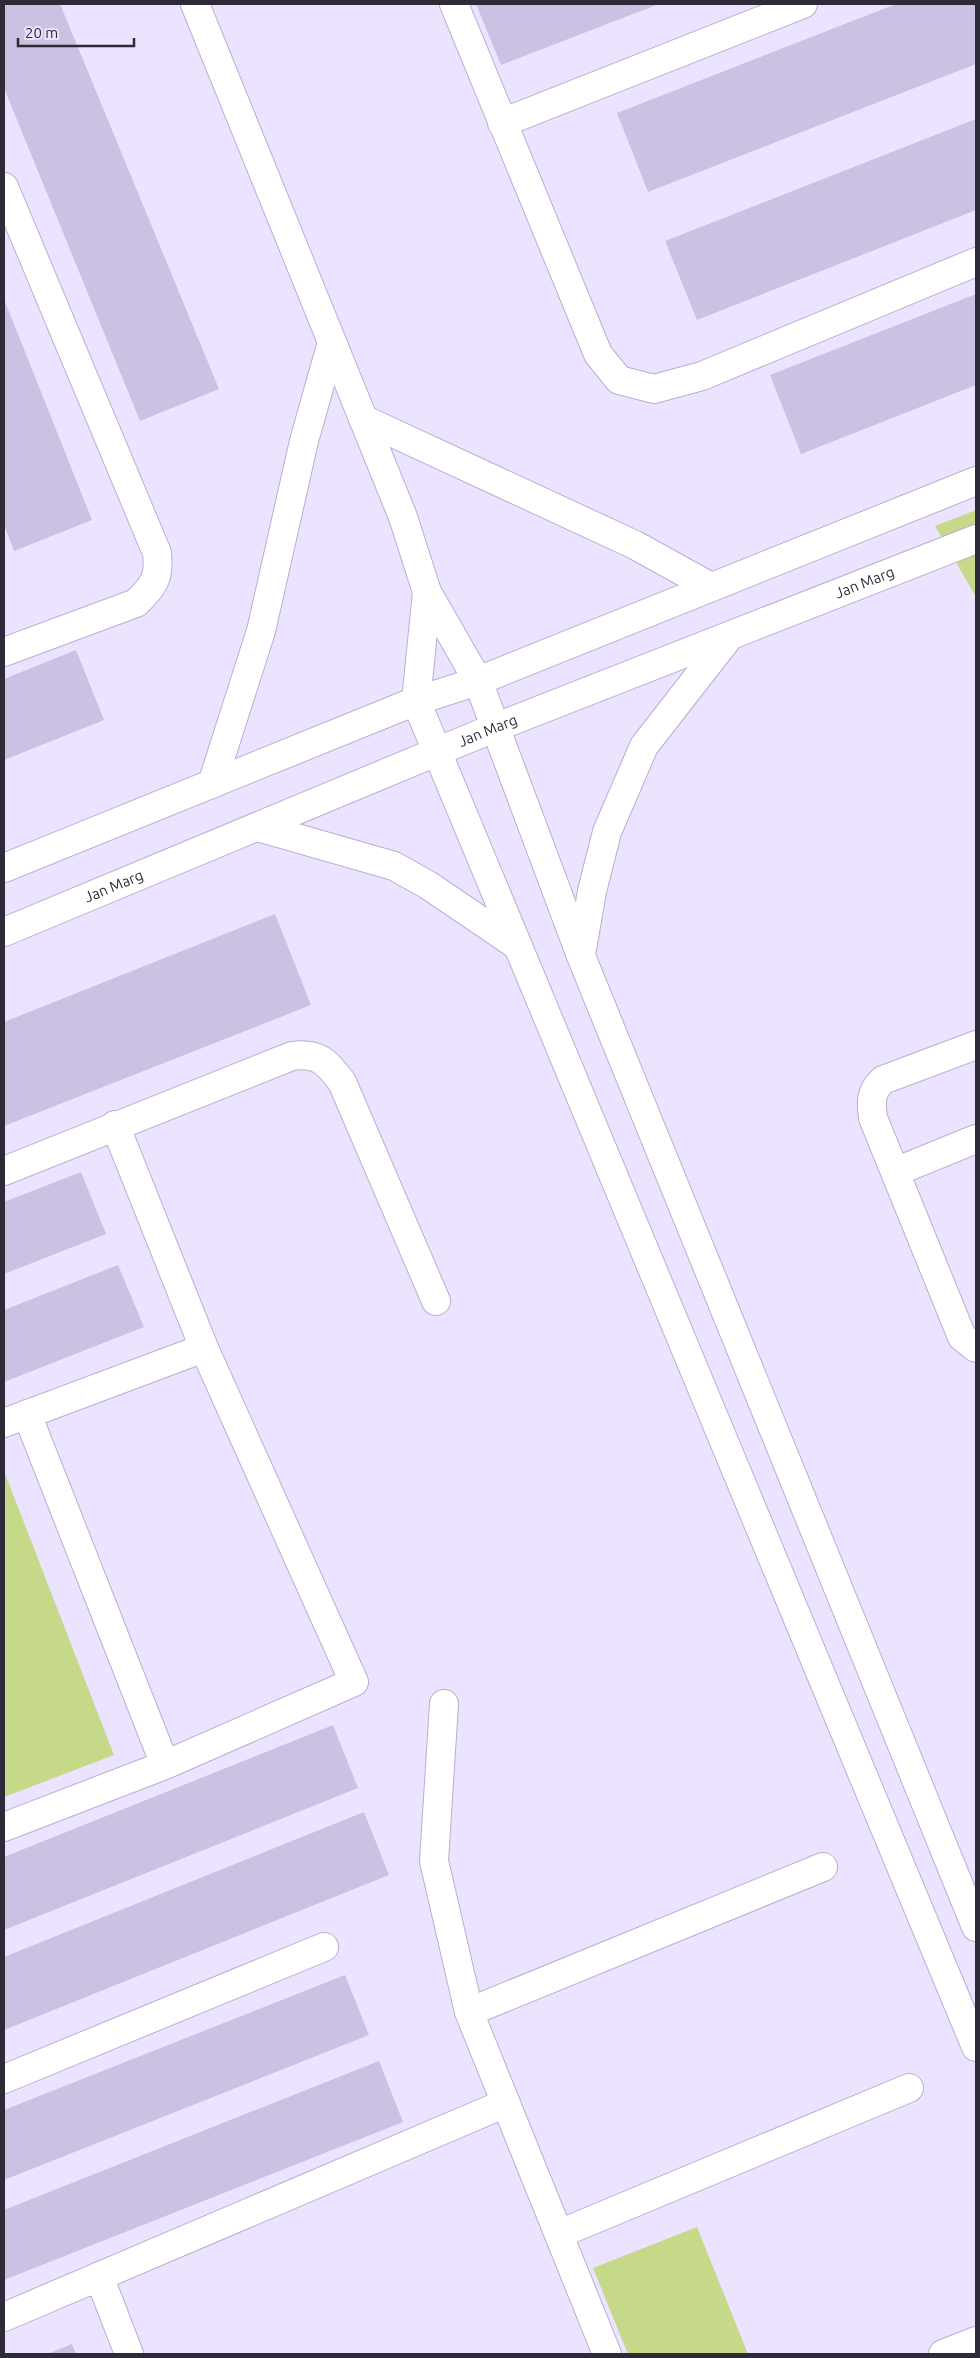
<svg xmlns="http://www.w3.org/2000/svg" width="980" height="2358" font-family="Ubuntu,sans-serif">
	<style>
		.green { fill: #c5d988 }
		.building { fill: #cbc1e2 }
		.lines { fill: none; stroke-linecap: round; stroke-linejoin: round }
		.minor-casing { stroke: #b9afd0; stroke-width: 30 }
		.secondary-casing { stroke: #b9afd0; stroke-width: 30 }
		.minor { stroke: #fff; stroke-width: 28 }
		.secondary { stroke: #fff; stroke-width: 28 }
		.labels { text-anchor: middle; stroke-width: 5; stroke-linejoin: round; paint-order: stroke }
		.street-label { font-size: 15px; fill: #2e2a37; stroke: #ebe3ff }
	</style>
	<rect width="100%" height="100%" fill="#ebe3ff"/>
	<path class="green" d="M976,510V597L935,526Z
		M4,1471L114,1755L4,1797Z
		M697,2227L748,2354H628L593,2268Z"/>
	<path class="building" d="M4,4H60L219,389L140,421L4,88Z
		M476,4H659L501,65Z
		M896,4H976V64L648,192L617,113Z
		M976,119V210L697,320L665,241Z
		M976,294V385L801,454L770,375Z
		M4,299L92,520L14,551L4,525Z
		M76,650L104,720L4,760V679Z
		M275,914L311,1005L4,1126V1022Z
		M81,1172L106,1234L4,1274V1202Z
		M118,1265L144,1327L4,1382V1310Z
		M333,1725L358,1788L4,1930V1857Z
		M364,1812L389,1875L4,2030V1957Z
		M345,1975L369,2035L4,2180V2110Z
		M379,2061L403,2122L4,2280V2210Z
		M72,2344L76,2354H47Z"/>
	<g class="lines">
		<g class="minor-casing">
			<path id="minor" d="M454,4L598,354L619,380L654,389L702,376L976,262
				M502,123L803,4
				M4,187L157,553C160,578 153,587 136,603L4,652
				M976,1045L883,1080C870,1092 871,1102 873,1118L962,1337L976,1348
				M4,1171L292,1056C318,1052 327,1062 342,1082L436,1301
				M895,1172L976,1139
				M27,1414L165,1765
				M4,1423L204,1348
				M444,1704L434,1861L469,2012L607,2354
				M4,1827L165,1765L354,1682L204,1348L115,1125
				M469,2012L823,1867
				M4,2079L324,1947
				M559,2234L909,2088
				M99,2276L129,2354
				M4,2317L506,2103
				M943,2354L976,2341"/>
		</g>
		<g class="secondary-casing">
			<g id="secondary">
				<path d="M195,4L403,517L427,592L478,681L581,956L976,1927"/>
				<path d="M363,419L635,545L711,587"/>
				<path d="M427,592L416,701L976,2047"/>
				<path d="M212,784L261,631L304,441L332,342"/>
				<path d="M258,827L394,866L428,885L518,946"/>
				<path d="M4,868L416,701L478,681L976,481"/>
				<path id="s1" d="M4,932L494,728L976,539"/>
				<path d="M581,955L592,891L607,832L644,746L729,637"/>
			</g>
		</g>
		<use href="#minor" class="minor"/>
		<use href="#secondary" class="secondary"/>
	</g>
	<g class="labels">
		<g class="street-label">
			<text dy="5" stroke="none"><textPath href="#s1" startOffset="929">Jan Marg</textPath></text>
			<text dy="5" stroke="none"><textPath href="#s1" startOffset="524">Jan Marg</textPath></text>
			<text dy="5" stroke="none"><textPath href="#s1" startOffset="119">Jan Marg</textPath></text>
		</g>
	</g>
	<rect width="980" height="2358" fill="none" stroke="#2e2a37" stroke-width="10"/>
	<path d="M18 38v8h116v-8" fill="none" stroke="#2e2a37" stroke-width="2.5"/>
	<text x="25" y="38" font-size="15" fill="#2e2a37" stroke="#ebe3ff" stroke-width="4" paint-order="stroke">20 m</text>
</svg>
